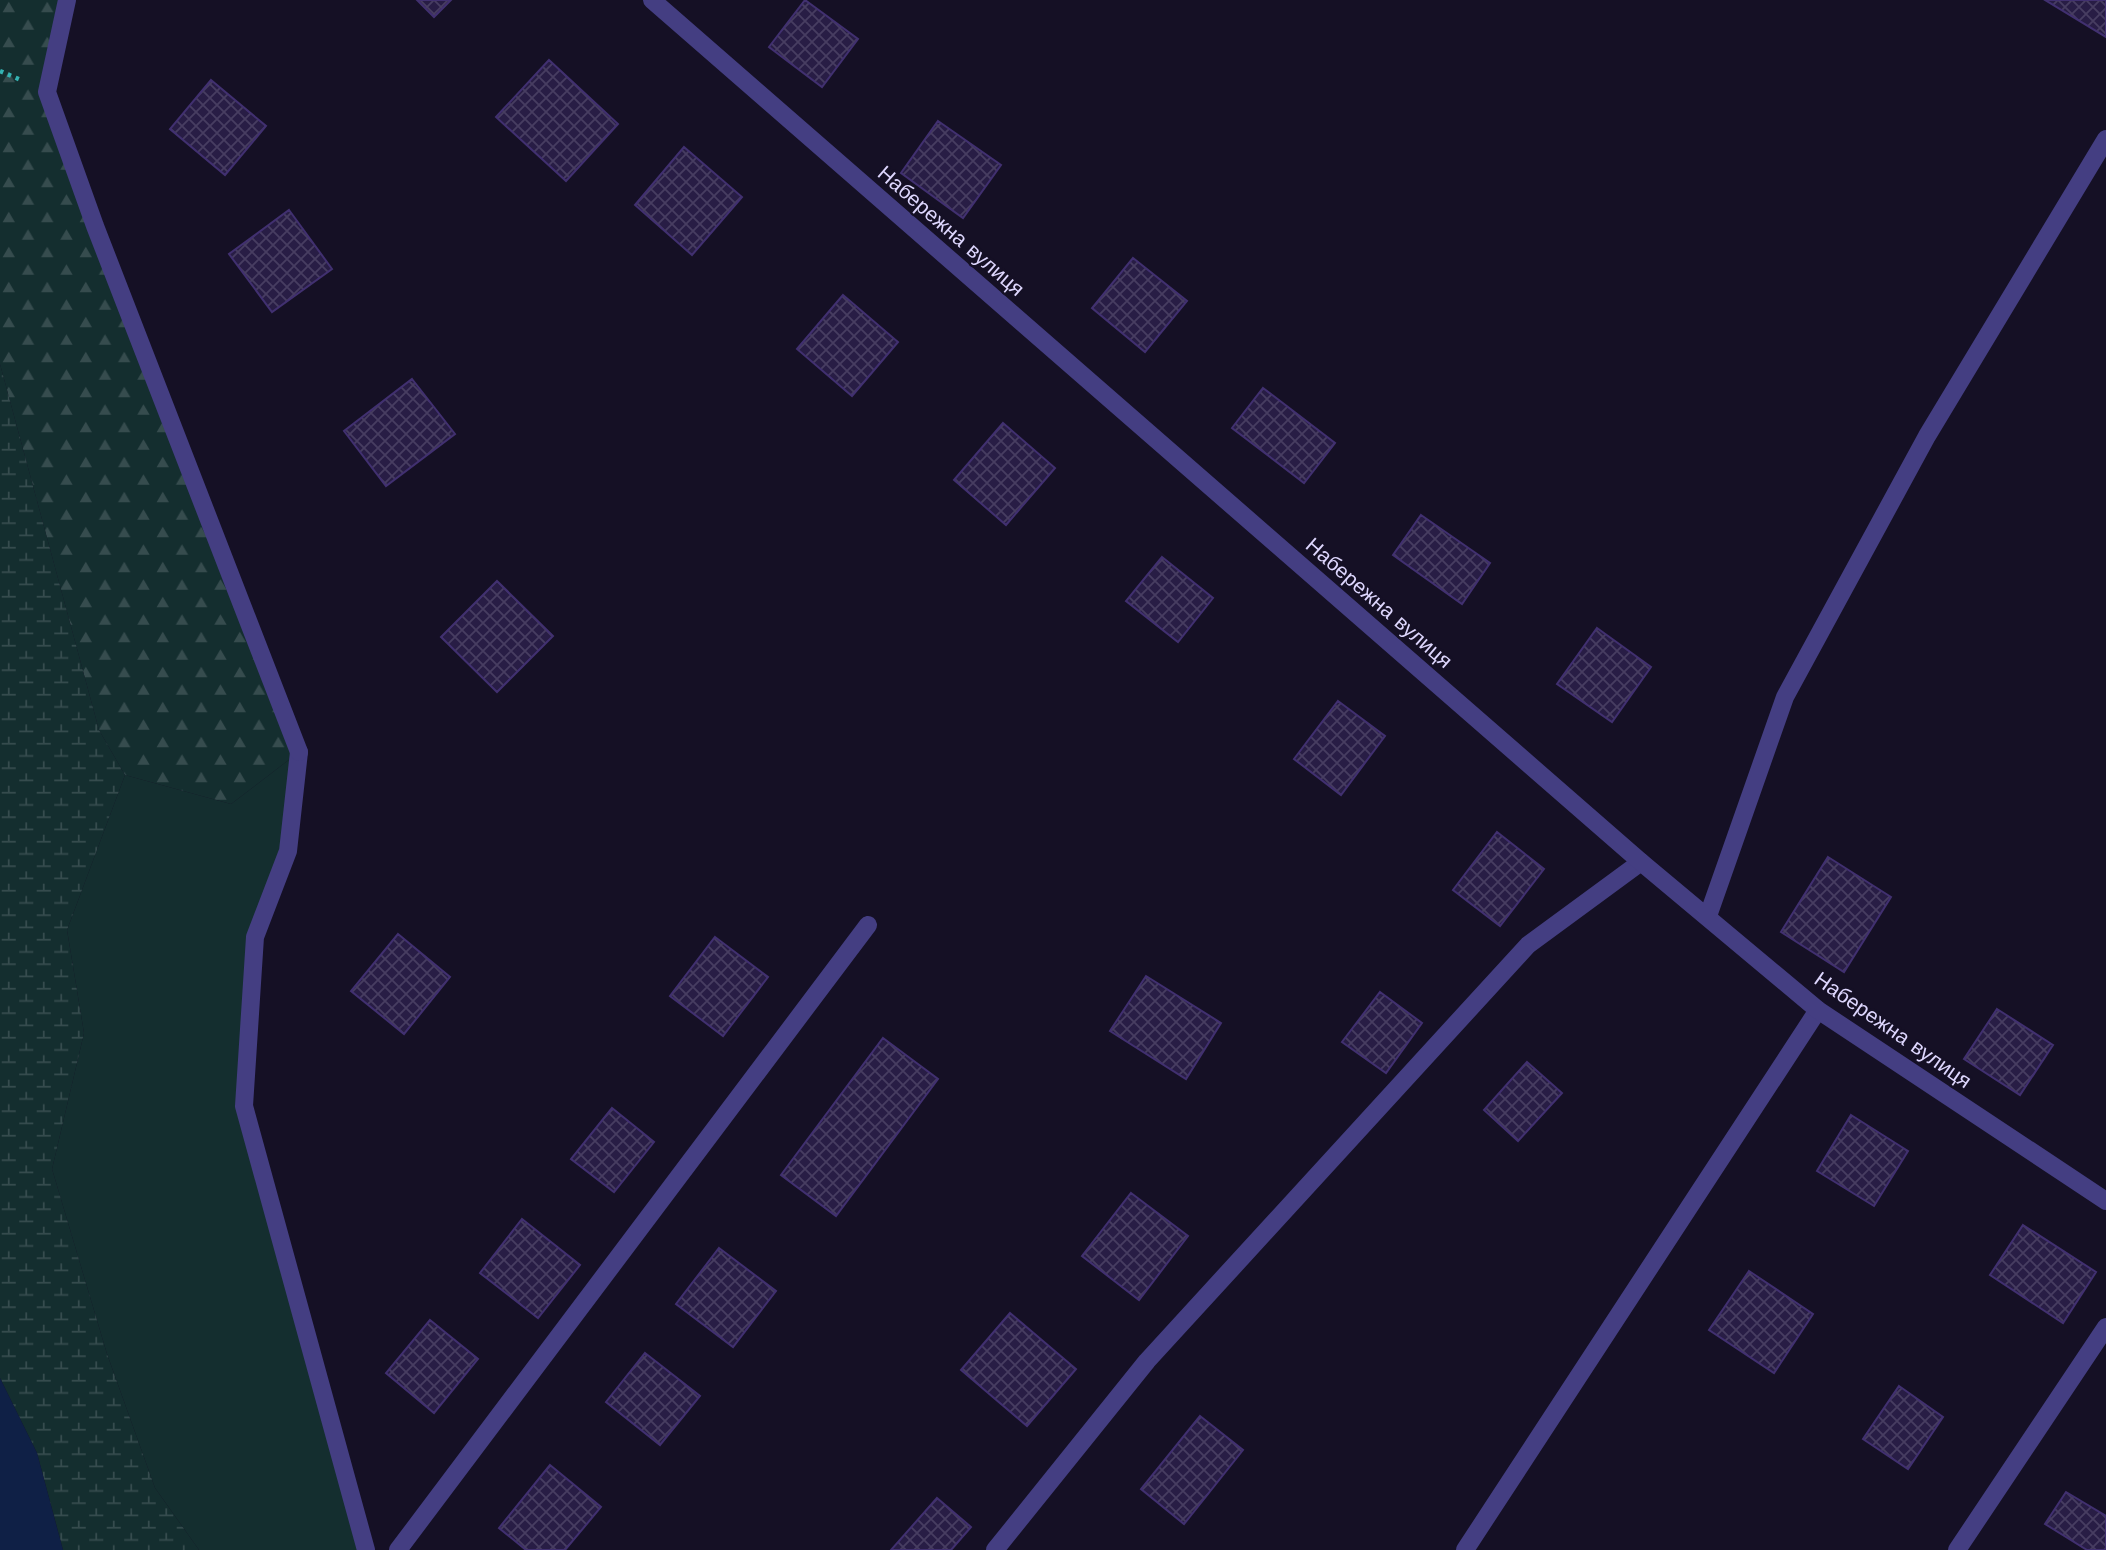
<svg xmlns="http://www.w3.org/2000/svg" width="2106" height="1550" font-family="'Work Sans',sans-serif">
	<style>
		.grass { fill: #142e2f }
		.forest { fill: url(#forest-firs) }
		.wetland { fill: url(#wetland-marsh) }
		.water { fill: #0f2046 }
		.building { fill: url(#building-cross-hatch); stroke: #413070; stroke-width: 2 }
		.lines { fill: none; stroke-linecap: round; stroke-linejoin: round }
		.path { stroke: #35b2b2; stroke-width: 4.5; stroke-dasharray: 3.5 5; stroke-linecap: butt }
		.service { stroke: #443e82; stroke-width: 18 }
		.minor { stroke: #443e82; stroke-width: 18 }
		.labels { text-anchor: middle; stroke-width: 5; stroke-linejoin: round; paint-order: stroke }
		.street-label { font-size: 21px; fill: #ddd6fd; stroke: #151025 }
	</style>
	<defs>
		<pattern id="forest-firs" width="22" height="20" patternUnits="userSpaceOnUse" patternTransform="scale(1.75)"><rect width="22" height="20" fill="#142e2f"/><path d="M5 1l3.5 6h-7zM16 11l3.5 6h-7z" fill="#364c4e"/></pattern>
		<pattern id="wetland-marsh" width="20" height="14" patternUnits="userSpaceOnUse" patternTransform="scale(1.75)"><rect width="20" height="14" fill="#142e2f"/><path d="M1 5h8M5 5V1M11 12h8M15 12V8" fill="none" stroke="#364c4e"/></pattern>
		<pattern id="building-cross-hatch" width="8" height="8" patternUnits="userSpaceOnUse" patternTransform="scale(1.75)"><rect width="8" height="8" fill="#281d45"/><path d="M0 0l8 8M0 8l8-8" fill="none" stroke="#473d61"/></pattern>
	</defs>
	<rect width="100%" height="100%" fill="#151025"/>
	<path class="grass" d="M299,752L288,851L255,937L244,1106L366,1550H199L155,1488L107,1354L52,1169L84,1033L67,930L125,775L231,804Z"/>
	<path class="forest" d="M0,0H67L47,92L299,752L231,804L125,775L99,730L0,364Z"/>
	<path class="wetland" d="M0,364L99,730L125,775L67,930L84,1033L52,1169L107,1354L155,1488L199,1550H63L37,1453L0,1378Z"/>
	<path class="water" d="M0,1378L37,1453L63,1550H0Z"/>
	<path class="building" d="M417,0H451L434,17Z
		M805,0L858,39L822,87L769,47Z
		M2045,0H2106V37Z
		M549,60L618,124L566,181L496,117Z
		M211,80L266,126L225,175L170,129Z
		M938,121L1001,165L963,218L901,173Z
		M684,147L742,197L692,255L635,205Z
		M289,210L332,269L272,312L229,254Z
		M1133,258L1187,301L1145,352L1092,308Z
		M843,295L898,342L852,396L797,349Z
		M412,379L455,434L386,486L344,431Z
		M1263,388L1335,443L1304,483L1232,428Z
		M1003,423L1055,468L1006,525L954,480Z
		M1421,515L1490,563L1462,604L1393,555Z
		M1162,557L1213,598L1178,642L1126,601Z
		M497,581L553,636L497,692L441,637Z
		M1597,628L1651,667L1612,722L1557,684Z
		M1338,701L1385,736L1341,795L1294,759Z
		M1497,832L1544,869L1500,926L1453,890Z
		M1828,857L1891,897L1844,972L1781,932Z
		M398,934L450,977L404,1034L351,991Z
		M715,937L768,977L723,1036L670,996Z
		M1146,976L1221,1023L1186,1079L1110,1031Z
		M1380,992L1422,1023L1386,1073L1342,1042Z
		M1997,1009L2053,1045L2020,1095L1964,1059Z
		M883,1038L938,1079L836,1216L781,1175Z
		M1527,1062L1562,1093L1518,1141L1484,1110Z
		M612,1108L654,1142L614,1192L571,1159Z
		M1851,1115L1908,1151L1874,1206L1817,1171Z
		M1131,1193L1188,1236L1139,1300L1082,1256Z
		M522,1219L580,1265L538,1318L480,1273Z
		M2023,1225L2096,1272L2063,1323L1990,1275Z
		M719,1248L776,1291L733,1347L676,1304Z
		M1749,1271L1813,1314L1774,1373L1709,1330Z
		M1010,1313L1076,1369L1027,1426L961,1370Z
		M430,1320L478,1359L434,1413L386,1373Z
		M645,1353L700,1396L660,1445L606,1402Z
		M1899,1386L1943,1417L1908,1469L1863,1439Z
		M1200,1416L1243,1450L1184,1524L1141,1489Z
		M550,1465L601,1507L565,1550H526L499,1528Z
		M2066,1492L2106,1516V1550H2087L2045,1524Z
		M937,1498L971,1527L951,1550H891Z"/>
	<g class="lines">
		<path class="path" d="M0,71L21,80"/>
		<path class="service" d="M299,752L288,851L255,937L244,1106L366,1550
			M398,1550L868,925
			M995,1550L1147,1361L1528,945L1641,862
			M1465,1550L1818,1010
			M1957,1550L2106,1327"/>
		<path class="minor" d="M67,0L47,92L95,226L299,752
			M652,0L1641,862L1818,1010L2106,1201
			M1708,916L1785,697L1927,436L2106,139"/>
	</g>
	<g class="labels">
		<g class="street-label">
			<text transform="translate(951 231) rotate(41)" y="7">Набережна вулиця</text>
			<text transform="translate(1379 603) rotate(41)" y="7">Набережна вулиця</text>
			<text transform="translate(1893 1030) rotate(35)" y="7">Набережна вулиця</text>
		</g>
	</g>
</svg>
